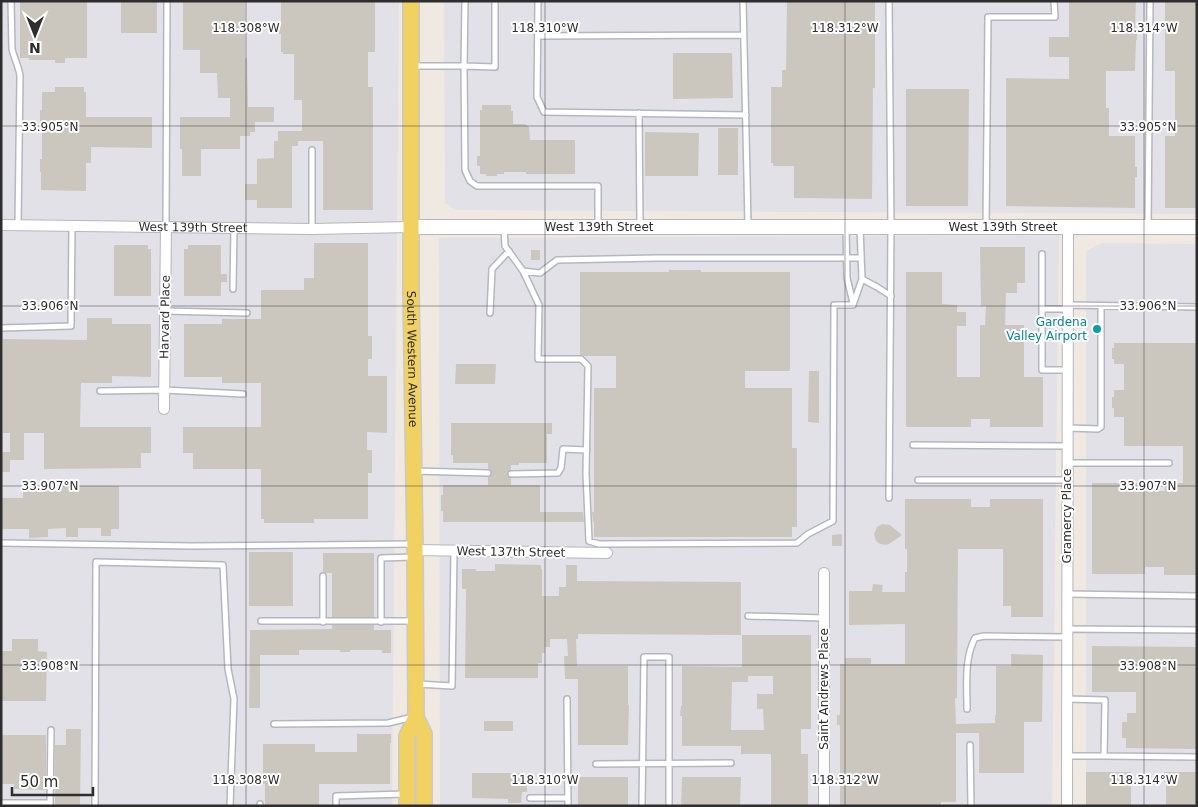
<svg xmlns="http://www.w3.org/2000/svg" width="1198" height="807" font-family="'DejaVu Sans',sans-serif">
	<style>
		.industrial { fill: #e3e1e8 }
		.building { fill: #cbc7bf; fill-rule: evenodd }
		.lines { fill: none; stroke-linecap: round; stroke-linejoin: round }
		.lane-casing { stroke: #b4b7c1; stroke-width: 8 }
		.street-casing { stroke: #b4b7c1; stroke-width: 12 }
		.secondary-casing { stroke: #b4b7c1; stroke-width: 16 }
		.primary-casing { stroke: #c9c9c9; stroke-width: 18 }
		.lane { stroke: #fff; stroke-width: 5 }
		.street { stroke: #fff; stroke-width: 10 }
		.secondary { stroke: #fff; stroke-width: 14 }
		.primary { stroke: #f2d163; stroke-width: 15 }
		.ticks { fill: none; stroke: #2e2e2e; stroke-width: 1; stroke-opacity: 0.45 }
		.culture-dot { fill: #0f9aa8; stroke: #fff; stroke-width: 2 }
		.labels { text-anchor: middle; stroke-width: 4; stroke-linejoin: round; paint-order: stroke }
		.street-label { font-size: 12px; fill: #2e2e2e; stroke: #fff }
		.culture-label { font-size: 12px; fill: #0d838f; stroke: #fff; text-anchor: end }
		.ticks-label { font-size: 12px; text-anchor: middle; fill: #2e2e2e; stroke: #fff; stroke-width: 4; stroke-linejoin: round; paint-order: stroke }
	</style>
	<rect width="100%" height="100%" fill="#efe9e1"/>
	<path class="industrial" d="M1,1H399L392,806H1Z
		M444,1H1197V214L455,210L445,203Z
		M1059,235L1052,806H440L439,238Z
		M1102,243L1197,244V806H1086V252L1091,248Z"/>
	<path class="building" d="M20,1H87V58H65V63H55V60H29V58H20Z
		M121,1H157V33H121Z
		M183,1H245V58H247L248,107H274V122H255V132H250V136H240V149H201V176H182V149H180V117H230V98H218L217,73H200V50H183Z
		M281,1H375V52H368V87H373V210H323V141H298V146H292V208H257V200H245V184H257V159L274,158V141H278V131H302V100H294V54H283V52H281V34H277V25H281Z
		M787,1H875V88H873L872,199L794,198V166H773V163H771V87H782V70H786Z
		M1069,1H1136L1135,29H1137V40H1136L1135,71H1106V108H1109V136H1135V167H1137V177H1135V208L1006,206V78L1069,79V57H1049V37H1069Z
		M1165,1H1197V208H1165V136H1175V71H1165Z
		M673,53H732L733,98L673,99Z
		M55,87H84V92H86V117H152V148L91,147V163H86V191L41,190V172H40V159H42V123H40V110H42V92H55Z
		M906,89H969L968,206H906Z
		M482,105H511V111H513V124H525L529,127L530,140H575V174H526V172H504V174H497V176H486V174H480V166H477V156H480V110H482Z
		M718,128H738V175H718Z
		M645,132L699,133L698,176H645Z
		M314,243H368V336H372V359H368V376H387V433L367,432V450H372V473H368V519H314V523H264V519H261V469H193V453H183V427H261V383H222V377H184V324H222V319H261V290H304V278H314Z
		M114,245H148V249H151V296H114Z
		M188,245H221V274H227V282H221V296H184V249H188Z
		M980,247H1025V283H1017V293H1006L1005,325H1024V377H1043V427H990V419H971V427H906V272H942V304L957,305V312H966V326H957V377H980V325H985L986,306H981Z
		M531,250H540V260H531Z
		M669,270H701V272H790V371H745V388H792V448H797V527H792V537H594V522H593L592,512H594V388H616V356H584L580,355V272H669Z
		M87,318H112V324H151V377L112,376V383H81L80,427H151V453H141V468L44,469V433H24V460H10V472H1V452H10V433H3V339L87,340Z
		M1114,343H1197V575H1164V567H1145V574H1092V483H1146L1145,491H1165L1164,483H1183V446H1124V417H1114V408H1112V397H1114V390H1124V364H1114V359H1112V348H1114Z
		M456,364H496L495,384H455Z
		M809,371H819V423L808,422Z
		M451,423H552V434H547V463H519V465H511V470L507,472V476L511,478V485H540V512H583L584,522H443V511H441V495H443V485H488V477H490L492,474L491,470L488,469V463H453V455H451Z
		M46,486H119V529H111V536H101V528H78V537H66V528L48,529V537L29,538V529H1V498H23V488H46Z
		M905,499H971V507H990V499H1043V617H1011V606H1003V549H958L957,698H955L956,724L995,723V715H996V666H1011V654L1043,655L1042,722H1024V773H979V733H956V802H941V806H840V784H837V775H840V725H837V715H840V664H845V658H871V664H905V624L849,625V591H872L873,584L883,585L882,592H905V572H907V549H905Z
		M882,524L890,525L902,535L889,544L886,545L880,544L876,541L874,534L877,527Z
		M842,534V546H832V535Z
		M249,552H293V606H249Z
		M323,553H374V617H332V573H326L323,572Z
		M495,564L541,565V569H542V596H559V587H566V565H577V581L741,582V635L578,634V639H576L577,666H628V705H629L628,745H578V679H565L564,656H568L567,639H550V647H545V653H542V663H538V678H465L466,589H462V569H476V571H495Z
		M332,625H374V630H391V653H382V650H350V652H340V650H299V655H260V708H249L250,630L332,629Z
		M742,635H811V729H801V754H808V806H771V754H741V746H682V716H680L681,706H682V666L742,667ZM748,676H773V694H757V709H763L764,730H731L732,682H748Z
		M12,639H38V651L47,652L46,701H1V651H12Z
		M1092,646L1197,647V749L1126,748V738H1122V722H1127V713H1136V692H1092Z
		M484,721H513V731H484Z
		M66,729H81L80,806H55V745H66Z
		M357,734H391V743H390V784H319V806H265V784H263V744H315V752H357Z
		M1,735H46V790L14,789V784H1Z
		M1086,772H1131V806H1086Z
		M1164,772H1197V806H1166V782H1164Z
		M472,773H522V775H527V792H522L521,803H508V799L472,798Z
		M578,777H628V806H578Z
		M682,777H741L740,806H681Z"/>
	<g class="lines">
		<g class="lane-casing">
			<path id="lane" d="M11,1L12,49C14,58 19,67 20,76L18,225
				M465,1L464,66L495,67V1
				M538,1L537,97L544,112L746,115
				M743,1L747,177L748,226
				M538,36L744,35
				M414,66H464L465,170L470,181L477,186H598V226
				M639,113L640,225
				M312,150V229
				M166,226L167,1
				M986,226L988,17H1055L1054,1
				M1148,226L1150,1
				M504,227L505,246L523,271L540,273L557,260L658,258H861
				M846,227L847,278L853,303
				M1042,254V370H1068
				M523,271L539,305L538,359H581L588,366L586,474L589,541L599,544L797,543L808,534L833,521L834,305H853
				M862,279L877,287L891,296
				M233,289L234,228
				M853,305L862,279L860,227
				M1068,305L1197,307
				M1042,309H1068
				M165,311L247,313
				M490,313L492,269L509,251
				M1,328L71,326L72,226
				M100,391L164,390L243,394
				M1068,428L1098,429L1101,427V306
				M913,445L1068,446
				M1068,463H1169
				M414,471L488,473
				M511,474L558,473L561,468L563,449L587,450
				M918,480H1067
				M889,498L891,227L889,1
				M1,543L192,546L413,544
				M323,576V622
				M1068,594L1197,596
				M748,616L824,618
				M261,621H412
				M381,622V558L414,557
				M1067,629L1197,630
				M418,684L452,686L454,551
				M567,699L568,806
				M1067,699L1105,700L1104,756H1067
				M967,709C967,685 964,659 975,638L984,636L1067,637
				M274,724L388,723L413,717
				M970,745L971,806
				M1104,756L1197,757
				M596,764L731,763
				M530,798H568
				M1,803H50
				M260,804V806
				M50,806L51,730
				M95,806L96,562L223,565L228,669L234,699L230,806
				M336,806V796L405,794
				M642,806L644,657H669V806"/>
		</g>
		<g class="street-casing">
			<g id="street">
				<path id="s1" d="M1,225L312,229L411,227"/>
				<path d="M164,409L166,226"/>
				<path d="M415,550L607,553"/>
				<path d="M824,573V806"/>
				<path d="M1067,806L1068,227"/>
			</g>
		</g>
		<g class="secondary-casing">
			<g id="secondary">
				<path id="s2" d="M411,227H1197"/>
			</g>
		</g>
		<g class="primary-casing">
			<g id="primary">
				<path id="s3" d="M411,1V292L415,550L416,717L424,734V806"/>
				<path d="M407,806V736L416,717"/>
			</g>
		</g>
		<use href="#lane" class="lane"/>
		<use href="#street" class="street"/>
		<use href="#secondary" class="secondary"/>
		<use href="#primary" class="primary"/>
	</g>
	<path class="ticks" d="M246,1V806M545,1V806M845,1V806M1144,1V806M1,126H1197M1,306H1197M1,486H1197M1,665H1197"/>
	<circle class="culture-dot" cx="1097" cy="329" r="5"/>
	<g class="labels">
		<g class="street-label">
			<text dy="4" stroke="none"><textPath href="#s1" startOffset="192">West 139th Street</textPath></text>
			<text dy="4" stroke="none"><textPath href="#s2" startOffset="188">West 139th Street</textPath></text>
			<text dy="4" stroke="none"><textPath href="#s2" startOffset="592">West 139th Street</textPath></text>
			<text transform="translate(165 317) rotate(-89)" y="4">Harvard Place</text>
			<text dy="4" stroke="none"><textPath href="#s3" startOffset="358">South Western Avenue</textPath></text>
			<text transform="translate(1067 516) rotate(-90)" y="4">Gramercy Place</text>
			<text transform="translate(511 552) rotate(1)" y="4">West 137th Street</text>
			<text transform="translate(824 689) rotate(-90)" y="4">Saint Andrews Place</text>
		</g>
		<g class="culture-label">
			<text x="1087" y="326">Gardena<tspan x="1087" dy="14">Valley Airport</tspan></text>
		</g>
	</g>
	<g class="ticks-label">
		<text x="246" y="32">118.308°W</text>
		<text x="545" y="32">118.310°W</text>
		<text x="845" y="32">118.312°W</text>
		<text x="1144" y="32">118.314°W</text>
		<text x="1148" y="131">33.905°N</text>
		<text x="50" y="131">33.905°N</text>
		<text x="1148" y="310">33.906°N</text>
		<text x="50" y="310">33.906°N</text>
		<text x="1148" y="490">33.907°N</text>
		<text x="50" y="490">33.907°N</text>
		<text x="1148" y="670">33.908°N</text>
		<text x="50" y="670">33.908°N</text>
		<text x="246" y="784">118.308°W</text>
		<text x="545" y="784">118.310°W</text>
		<text x="845" y="784">118.312°W</text>
		<text x="1144" y="784">118.314°W</text>
	</g>
	<rect width="1198" height="807" fill="none" stroke="#2e2e2e" stroke-width="5"/>
	<g transform="translate(35 35) rotate(180)" stroke="#ffffff" stroke-width="4" paint-order="stroke">
	<path d="M0-4L9 19L0 12L-9 19Z" fill="#2e2e2e"/>
	<text y="-8" font-size="14" font-weight="bold" text-anchor="middle" fill="#2e2e2e">N</text>
	</g>
	<path d="M12 787v8h81v-8" fill="none" stroke="#2e2e2e" stroke-width="2.5"/>
	<text x="20" y="787" font-size="15" fill="#2e2e2e" stroke="#ffffff" stroke-width="4" paint-order="stroke">50 m</text>
</svg>
